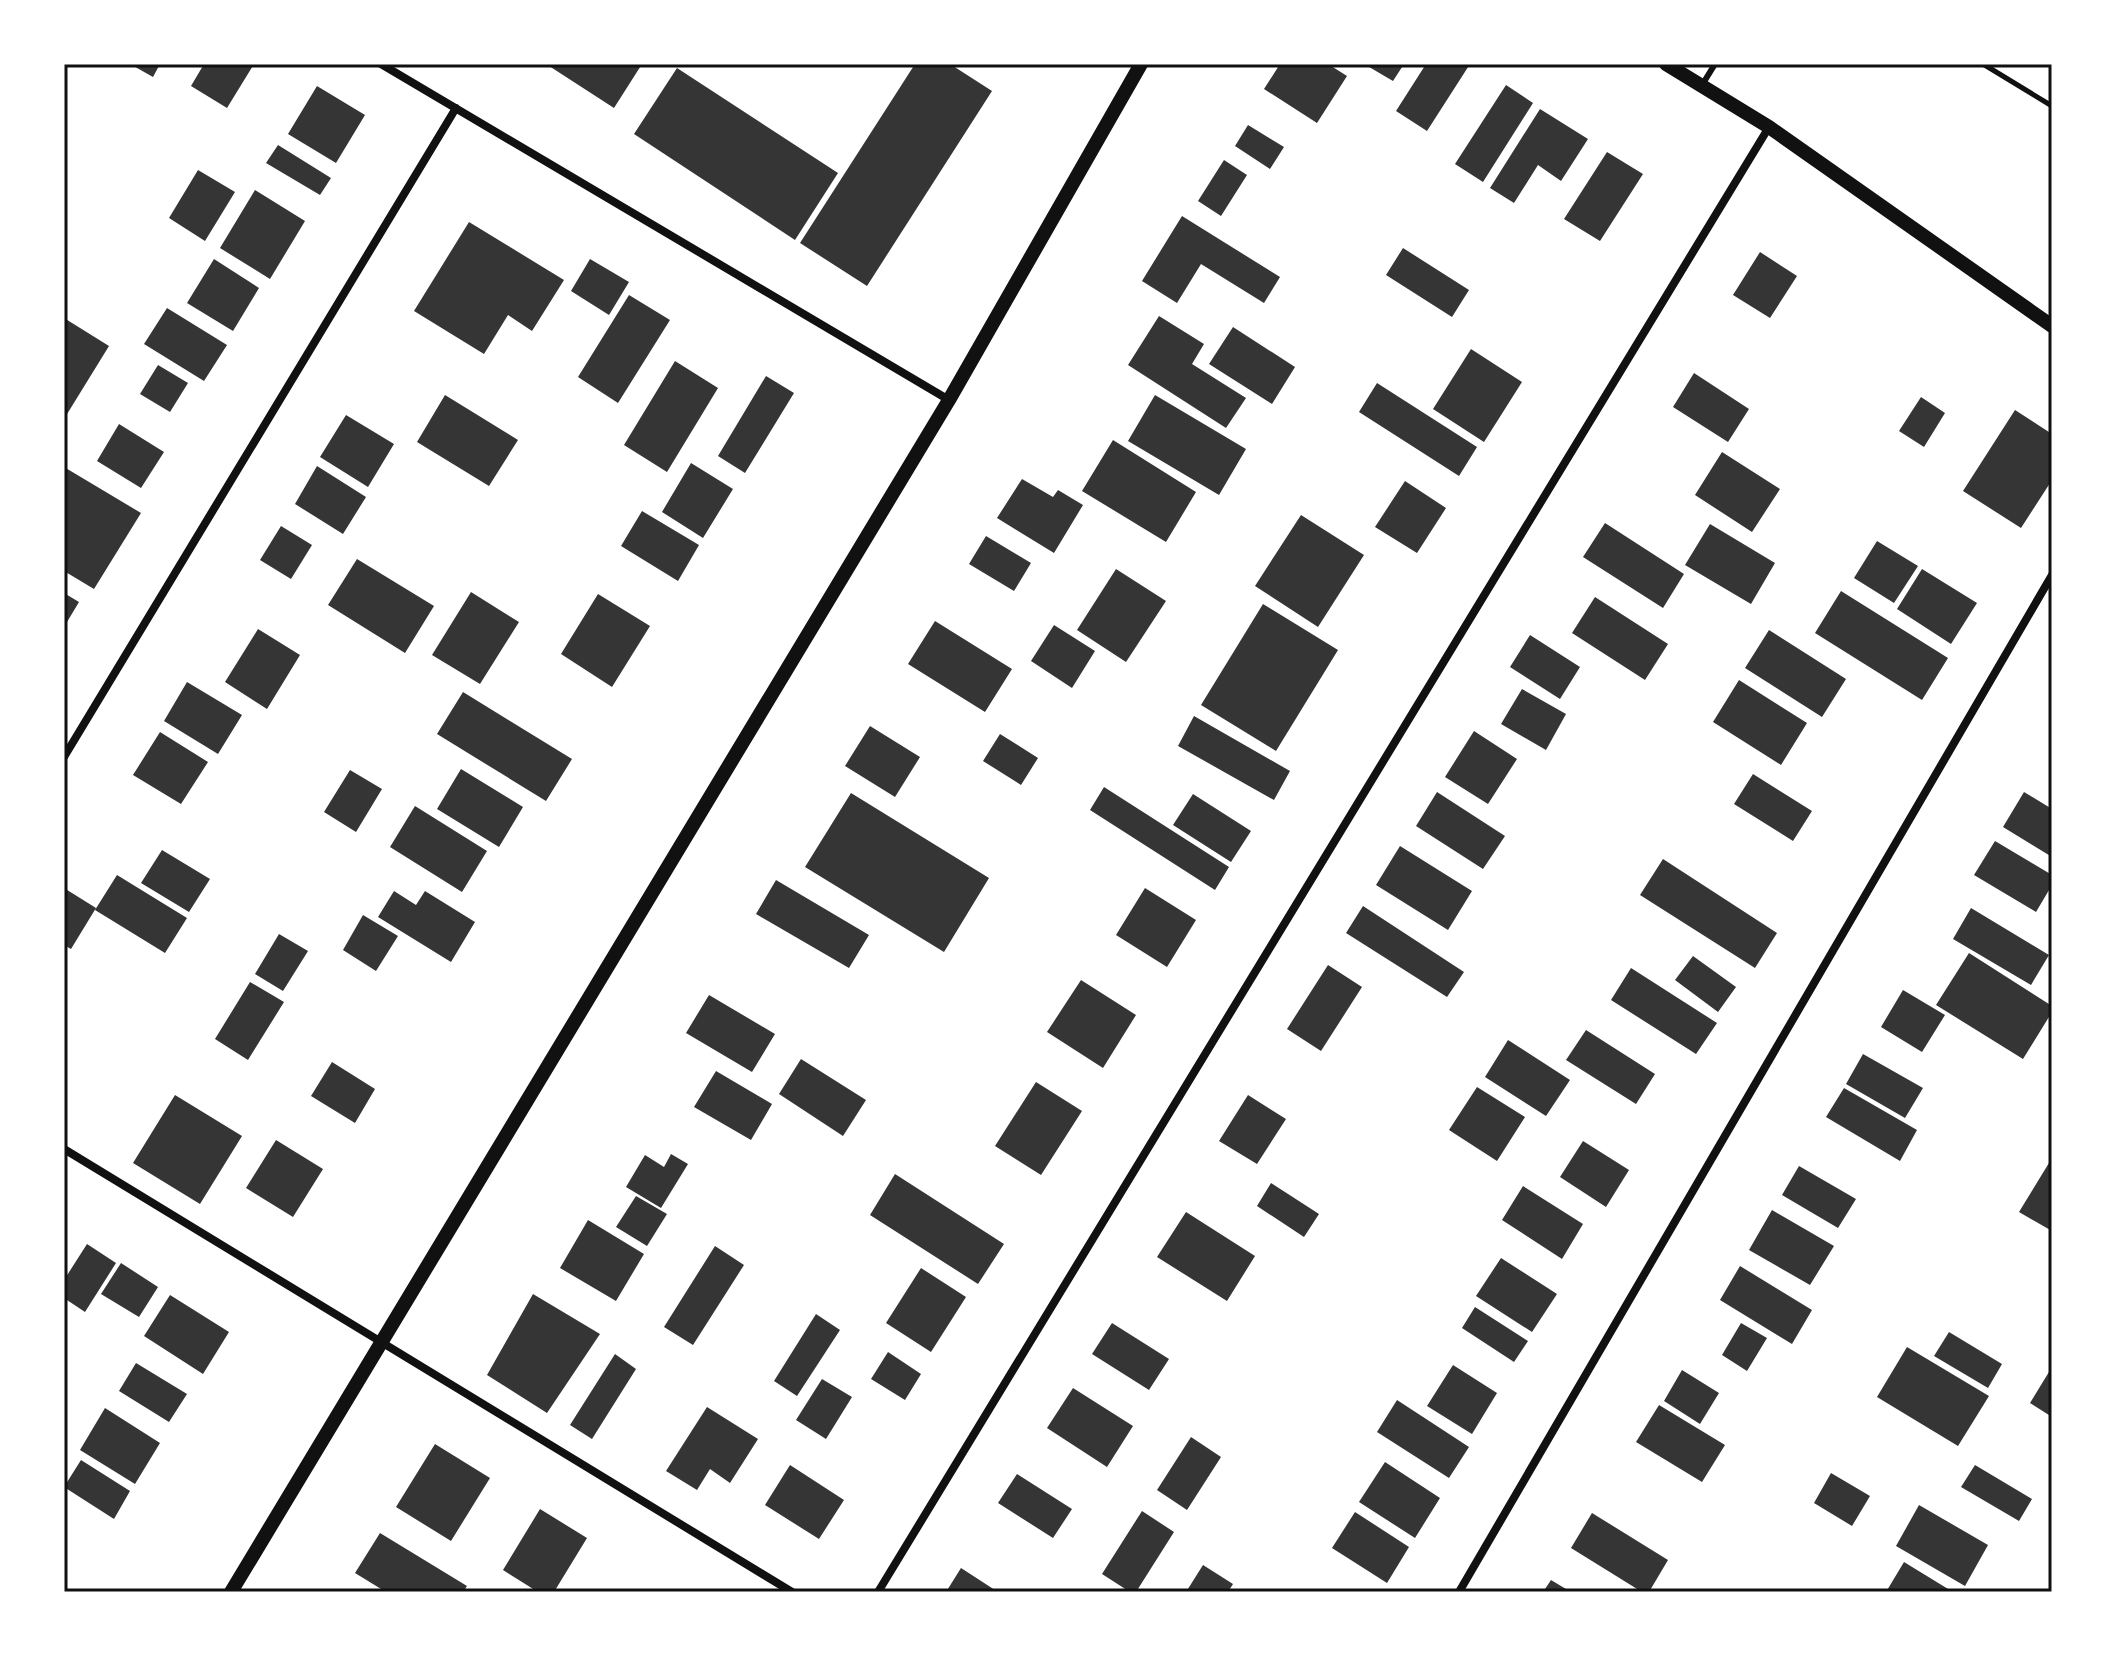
<svg xmlns="http://www.w3.org/2000/svg" width="2116" height="1656" font-family="Commissioner,sans-serif">
	<style>
		.building { fill: #353535 }
		.lines { fill: none; stroke-linecap: round; stroke-linejoin: round }
		.path { stroke: #111; stroke-width: 5 }
		.service { stroke: #111; stroke-width: 6 }
		.minor { stroke: #111; stroke-width: 8 }
		.tertiary { stroke: #111; stroke-width: 14 }
		.neatline { fill: none; stroke: #111; stroke-width: 3 }
	</style>
	<rect width="100%" height="100%" fill="#fff"/>
	<path class="building" d="M130,64H160L153,77Z
		M204,64H254L227,108L191,86Z
		M546,64H642L614,108Z
		M915,64H950L992,91L867,286L800,243Z
		M1280,64H1328L1347,76L1317,123L1264,89Z
		M1364,64H1404L1393,81Z
		M1426,64H1470L1427,131L1396,111Z
		M677,68L838,173L795,240L634,134Z
		M1506,85L1533,103L1483,182L1455,164Z
		M317,86L365,115L336,163L288,134Z
		M1540,109L1588,139L1561,181L1538,165L1514,203L1490,188Z
		M1248,125L1284,147L1270,169L1235,146Z
		M278,145L331,178L320,195L266,163Z
		M1607,152L1643,174L1600,241L1564,219Z
		M1224,160L1247,175L1221,216L1198,201Z
		M198,170L235,192L205,241L169,218Z
		M255,190L305,221L270,279L220,248Z
		M1182,216L1280,277L1264,303L1201,264L1177,303L1142,281Z
		M469,222L564,280L532,331L508,315L484,354L414,311Z
		M1403,248L1469,290L1452,317L1386,275Z
		M1760,252L1797,276L1770,318L1733,295Z
		M214,259L259,288L233,331L187,303Z
		M590,259L629,282L609,315L571,291Z
		M629,295L670,320L618,403L578,377Z
		M167,308L227,345L204,381L144,344Z
		M1159,316L1204,344L1192,364L1246,398L1226,428L1128,365Z
		M64,318L109,346L64,419Z
		M1233,327L1295,367L1272,404L1209,364Z
		M1471,349L1522,382L1484,442L1433,409Z
		M675,361L718,388L667,472L624,445Z
		M158,365L188,383L170,412L140,394Z
		M1694,373L1749,409L1728,442L1673,407Z
		M766,376L794,393L745,473L718,456Z
		M1377,383L1477,447L1459,476L1359,412Z
		M445,395L518,440L489,486L417,442Z
		M1155,395L1246,449L1219,495L1128,441Z
		M1921,397L1945,413L1924,447L1899,431Z
		M2015,410L2052,434V480L2021,528L1963,491Z
		M346,415L394,444L368,487L320,457Z
		M119,424L164,452L141,488L97,461Z
		M1113,440L1196,492L1166,542L1082,491Z
		M1722,452L1780,489L1752,532L1695,495Z
		M691,463L733,489L703,538L662,512Z
		M317,466L366,497L343,534L295,504Z
		M64,467L141,513L94,589L64,571Z
		M1022,479L1053,497L1058,490L1083,505L1054,553L997,518Z
		M1405,481L1446,508L1417,553L1375,527Z
		M642,511L699,545L678,581L621,546Z
		M1301,515L1364,555L1318,627L1255,586Z
		M1605,523L1684,574L1663,608L1583,557Z
		M1710,524L1775,563L1751,604L1685,565Z
		M281,526L312,545L291,579L260,560Z
		M986,536L1031,563L1014,591L969,564Z
		M1877,541L1918,566L1894,603L1854,578Z
		M357,559L434,606L405,653L328,605Z
		M1116,569L1166,601L1126,662L1077,630Z
		M1922,569L1977,603L1951,644L1897,609Z
		M1841,591L1948,658L1922,700L1815,633Z
		M471,592L519,622L480,684L432,655Z
		M64,593L79,602L64,627Z
		M598,594L650,626L612,687L561,654Z
		M1595,597L1668,644L1645,680L1572,633Z
		M1263,604L1338,650L1276,751L1201,705Z
		M935,621L1012,669L985,712L908,664Z
		M1054,625L1095,651L1072,688L1031,661Z
		M258,629L300,655L267,709L225,682Z
		M1769,630L1846,679L1822,717L1745,668Z
		M1530,635L1580,667L1560,699L1510,667Z
		M1739,680L1807,723L1781,765L1713,722Z
		M187,682L242,715L218,754L164,721Z
		M1522,689L1566,714L1546,750L1501,724Z
		M463,692L572,759L546,801L437,734Z
		M1194,716L1290,771L1274,800L1178,746Z
		M870,726L920,757L895,797L845,766Z
		M1474,731L1517,759L1488,804L1445,777Z
		M160,732L208,762L181,804L133,775Z
		M1000,734L1038,758L1021,785L983,761Z
		M461,769L523,807L499,847L437,809Z
		M350,770L382,789L356,832L324,812Z
		M1753,774L1812,811L1793,841L1734,804Z
		M1104,787L1229,867L1215,890L1090,810Z
		M1437,792L1505,836L1483,869L1416,826Z
		M2024,792L2052,809V857L2003,827Z
		M851,793L989,878L944,952L805,867Z
		M1193,794L1251,831L1231,862L1173,825Z
		M415,806L487,851L462,892L390,847Z
		M1995,841L2052,875V885L2036,912L1974,875Z
		M1400,846L1472,891L1448,930L1376,885Z
		M162,850L210,879L189,912L141,883Z
		M1663,859L1777,933L1755,968L1640,895Z
		M117,875L187,918L165,953L95,910Z
		M776,880L869,935L849,968L756,914Z
		M64,888L96,908L71,949L64,945Z
		M1145,888L1196,920L1167,967L1116,935Z
		M394,891L416,905L425,891L475,922L451,962L378,917Z
		M1363,906L1464,972L1447,997L1346,933Z
		M1971,908L2049,955L2031,985L1953,939Z
		M363,915L398,936L376,971L343,950Z
		M279,934L308,951L283,991L255,974Z
		M1969,953L2052,1006V1012L2023,1059L1936,1005Z
		M1693,956L1736,987L1718,1012L1675,980Z
		M1328,965L1362,987L1321,1051L1287,1029Z
		M1631,968L1717,1023L1696,1054L1611,1000Z
		M1081,980L1136,1015L1103,1068L1047,1032Z
		M250,982L284,1002L248,1060L215,1039Z
		M1903,990L1945,1015L1922,1052L1881,1027Z
		M709,995L775,1034L752,1072L686,1033Z
		M1586,1030L1655,1074L1636,1104L1566,1060Z
		M1508,1040L1570,1080L1546,1116L1485,1077Z
		M1863,1054L1923,1088L1905,1118L1846,1084Z
		M801,1059L866,1100L843,1136L779,1094Z
		M332,1062L375,1089L355,1123L311,1096Z
		M716,1071L772,1104L751,1140L694,1107Z
		M1036,1082L1082,1111L1041,1175L995,1146Z
		M1477,1087L1525,1117L1497,1161L1449,1130Z
		M1844,1088L1917,1130L1900,1161L1826,1117Z
		M175,1095L242,1136L200,1204L133,1163Z
		M1248,1095L1286,1119L1257,1164L1219,1141Z
		M276,1140L323,1169L293,1217L246,1188Z
		M1583,1141L1629,1170L1606,1207L1560,1177Z
		M671,1154L688,1164L661,1208L626,1187L645,1155L664,1167Z
		M2052,1158V1231L2019,1212Z
		M1799,1166L1856,1199L1838,1228L1782,1195Z
		M895,1174L1004,1244L978,1284L870,1215Z
		M1271,1183L1319,1214L1304,1237L1257,1206Z
		M1523,1186L1583,1224L1562,1259L1502,1220Z
		M636,1196L667,1214L647,1246L616,1227Z
		M1772,1210L1834,1246L1810,1285L1749,1250Z
		M1186,1212L1255,1256L1227,1301L1157,1257Z
		M588,1220L644,1254L616,1301L560,1268Z
		M87,1244L116,1263L85,1312L64,1298V1280Z
		M715,1246L744,1265L693,1345L664,1327Z
		M1501,1258L1557,1294L1532,1332L1476,1296Z
		M121,1263L158,1287L139,1317L101,1294Z
		M1740,1266L1812,1310L1792,1344L1720,1300Z
		M921,1268L966,1297L931,1352L886,1323Z
		M533,1294L600,1334L547,1413L487,1375Z
		M170,1295L229,1332L203,1374L144,1336Z
		M1475,1307L1528,1341L1514,1362L1462,1328Z
		M816,1314L840,1330L797,1396L774,1381Z
		M1112,1323L1169,1359L1149,1390L1092,1354Z
		M1741,1323L1767,1338L1747,1371L1722,1355Z
		M1949,1332L2002,1364L1988,1388L1934,1356Z
		M1907,1347L1989,1396L1958,1446L1877,1397Z
		M888,1352L921,1374L905,1400L871,1379Z
		M615,1354L636,1369L592,1439L570,1425Z
		M136,1363L187,1394L169,1422L119,1391Z
		M1453,1365L1497,1393L1472,1434L1427,1406Z
		M2052,1367V1417L2030,1403Z
		M1682,1370L1719,1393L1700,1424L1664,1401Z
		M822,1379L852,1397L826,1439L796,1420Z
		M1073,1388L1133,1426L1107,1467L1047,1428Z
		M1397,1400L1469,1447L1449,1478L1377,1432Z
		M1659,1405L1725,1445L1702,1482L1636,1442Z
		M707,1407L758,1439L730,1483L710,1469L697,1490L666,1471Z
		M105,1408L160,1443L135,1484L80,1450Z
		M1191,1437L1221,1457L1187,1510L1157,1490Z
		M435,1444L490,1478L451,1541L396,1507Z
		M81,1460L130,1491L114,1519L64,1487Z
		M1385,1462L1440,1498L1415,1538L1359,1502Z
		M790,1465L844,1500L819,1539L765,1505Z
		M1975,1465L2032,1499L2019,1521L1961,1487Z
		M1831,1473L1870,1496L1852,1526L1814,1503Z
		M1017,1474L1072,1509L1053,1538L998,1503Z
		M1919,1505L1988,1545L1965,1586L1896,1546Z
		M540,1509L587,1538L554,1592H538L503,1570Z
		M1142,1511L1174,1532L1136,1592H1130L1102,1574Z
		M1355,1512L1409,1547L1387,1583L1332,1548Z
		M1592,1513L1668,1560L1649,1592H1642L1571,1548Z
		M380,1533L467,1586L463,1592H386L355,1573Z
		M1904,1562L1953,1592H1886Z
		M1203,1565L1233,1584L1228,1592H1186Z
		M961,1568L998,1592H946Z
		M1551,1580L1571,1592H1543Z"/>
	<g class="lines">
		<path class="path" d="M1983,64L2052,106"/>
		<path class="service" d="M1702,85L1715,64"/>
		<path class="minor" d="M381,64L949,400
			M64,757L456,108
			M64,1149L792,1592
			M878,1592L1769,127
			M1459,1592L2052,575"/>
		<path class="tertiary" d="M1666,64L1769,127L2052,326
			M231,1592L949,400L1141,64"/>
	</g>
	<rect width="2116" height="1656" fill="none" stroke="#ffffff" stroke-width="132"/>
	<rect x="66" y="66" width="1984" height="1524" class="neatline"/>
</svg>
